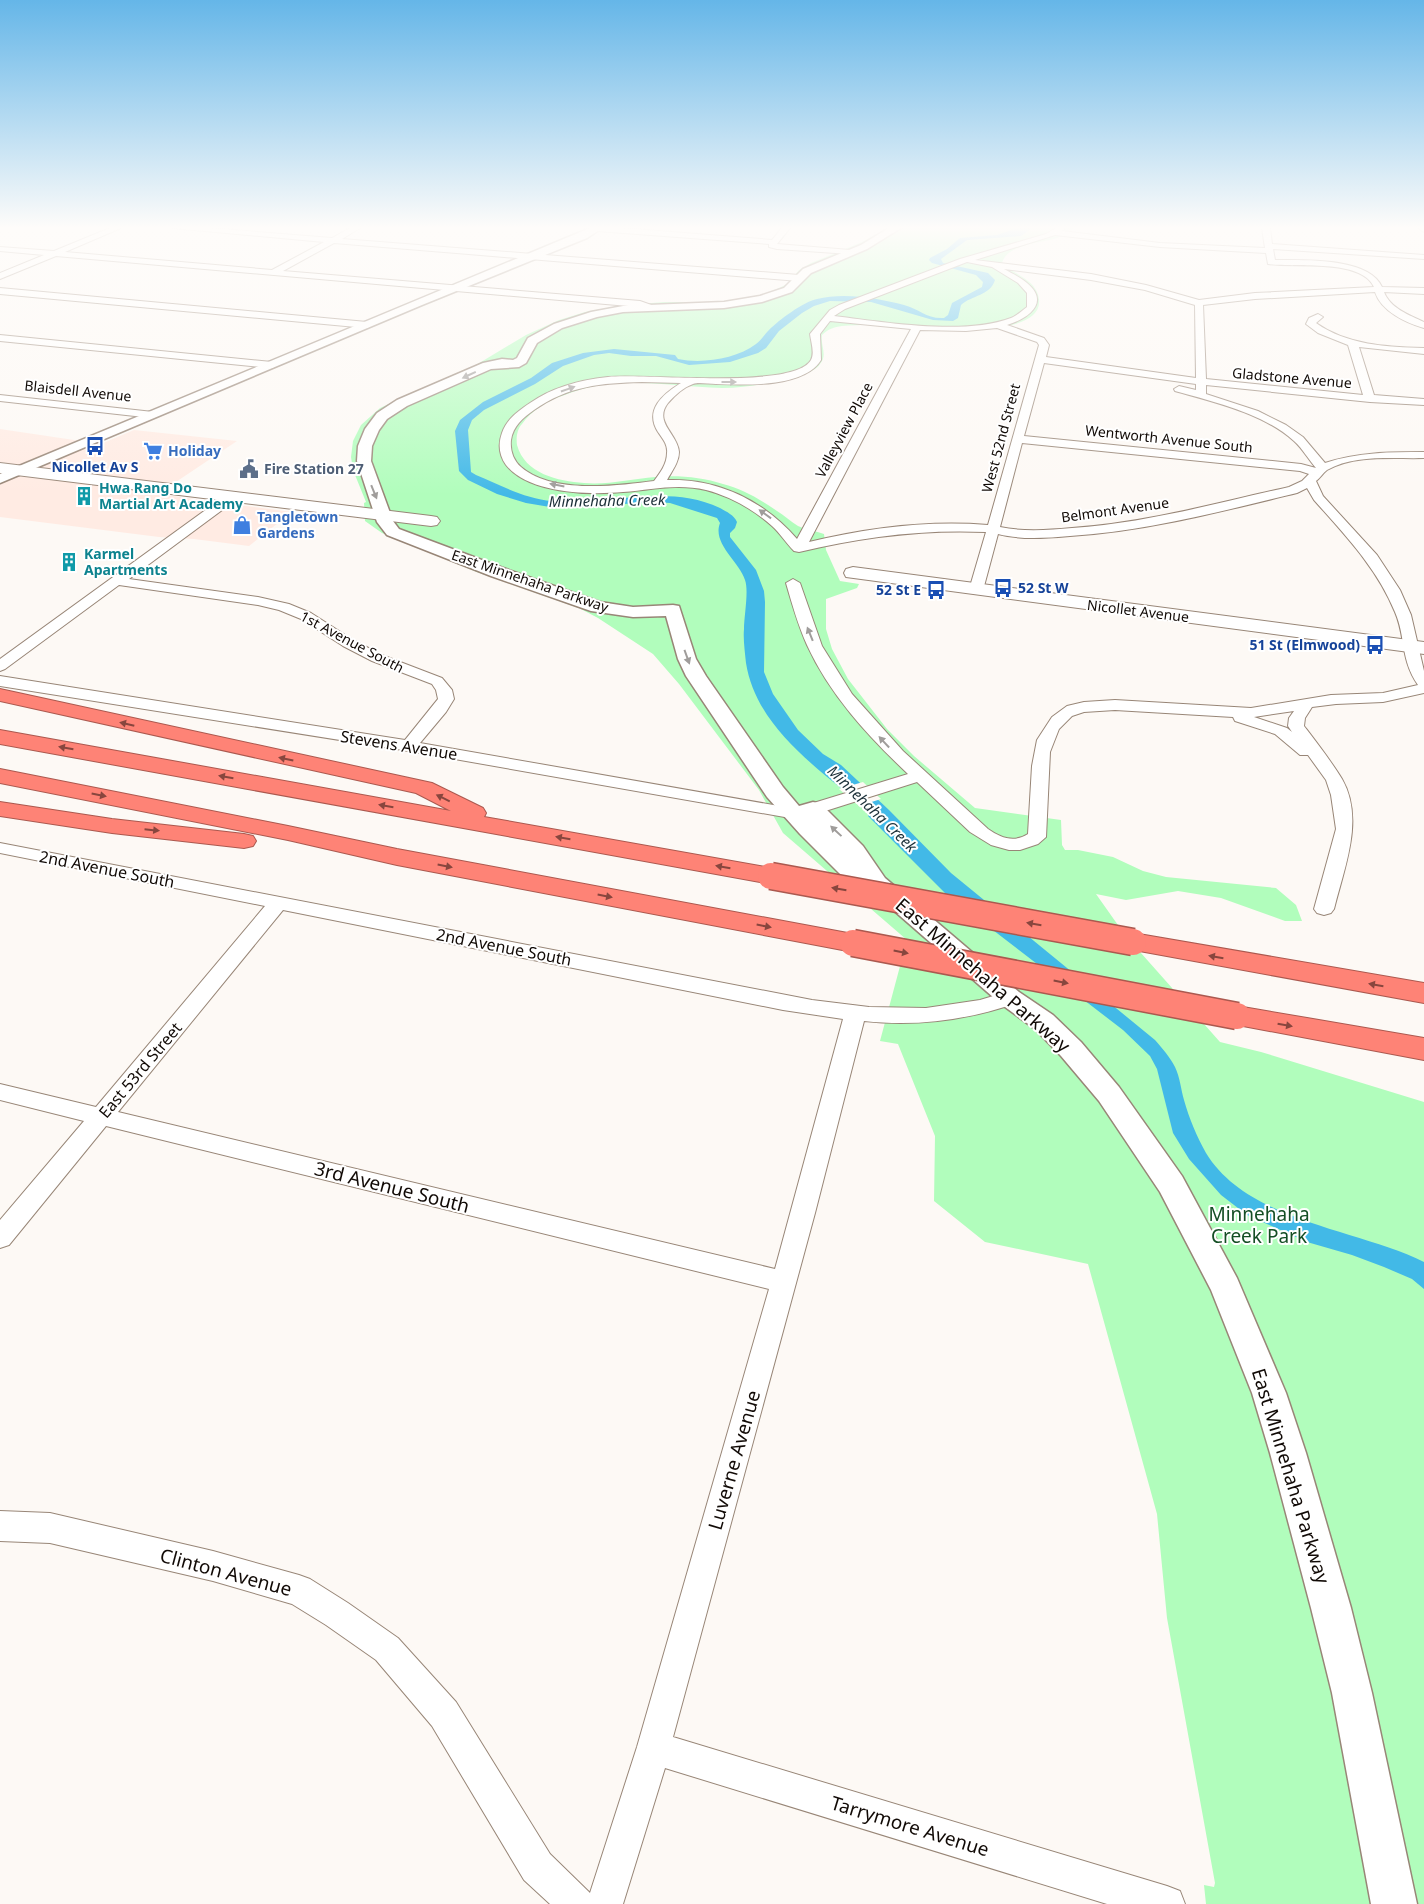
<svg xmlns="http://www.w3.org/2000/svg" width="1424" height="1904" font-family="'Noto Sans',sans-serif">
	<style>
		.commercial { fill: #ffebe3 }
		.green { fill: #b1fdbc }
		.water { fill: #42b9e7 }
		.pier { fill: #fdf9f5 }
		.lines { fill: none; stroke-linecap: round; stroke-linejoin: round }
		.minor-casing { stroke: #988677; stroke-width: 2 }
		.tertiary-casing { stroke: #988677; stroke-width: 3 }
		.secondary-casing { stroke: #988677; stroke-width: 2 }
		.motorway-casing { stroke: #ab594f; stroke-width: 2 }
		.minor { fill: #fff; fill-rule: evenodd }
		.tertiary { fill: #fff; fill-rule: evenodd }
		.secondary { fill: #fff; fill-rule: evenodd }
		.motorway { fill: #fe8376; fill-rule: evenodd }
		.motorway-bridge-casing { stroke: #ab594f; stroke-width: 29; stroke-linecap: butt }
		.motorway-bridge { stroke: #fe8376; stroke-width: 26 }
		.oneway { fill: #a09d9b }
		.oneway2 { fill: #88463e }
		.labels { text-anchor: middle; stroke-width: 4; stroke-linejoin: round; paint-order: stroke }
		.far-street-label { font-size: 14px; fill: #110a06; stroke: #fff }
		.far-shop-label { font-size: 14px; font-weight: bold; fill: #366cbe; stroke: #fff; text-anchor: start }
		.far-transit-label { font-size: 14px; font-weight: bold; fill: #164399; stroke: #fff; text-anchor: end }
		.far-service-label { font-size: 14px; font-weight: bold; fill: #4e5e75; stroke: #fff; text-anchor: start }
		.far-culture-label { font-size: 14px; font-weight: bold; fill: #0d838f; stroke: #fff; text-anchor: start }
		.far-water-label { font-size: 15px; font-style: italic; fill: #1b2f38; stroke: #fff }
		.street-label { font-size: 16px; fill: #110a06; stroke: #fff }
		.near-street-label { font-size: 19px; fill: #110a06; stroke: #fff }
		.near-park-label { font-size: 19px; fill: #144e24; stroke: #fff }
	</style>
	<rect width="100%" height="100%" fill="#fdf9f5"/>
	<path class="commercial" d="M0,429L101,444L134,430L237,441L158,494L292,512L249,546L194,539L159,537L0,517Z"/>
	<path class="green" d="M887,228H1075C1069,232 1064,236 1057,238C1041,243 1007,244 1002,263C1012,273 1031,278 1037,292C1060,348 893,326 869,325C860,325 851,325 842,326C834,327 828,329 822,335C820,345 828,355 820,364C814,373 796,377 786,379C765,384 744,388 722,388C664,387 619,373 562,396C547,401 531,411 522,424C517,429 516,438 517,445C525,474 558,481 584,483C608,485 632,479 655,477C677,475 702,477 723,484C742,489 760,499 777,511C784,515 791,522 798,526C806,530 816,531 824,534L826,550L840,581L859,584L857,588L826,599V629L832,649L848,679L887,729L914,756L975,808L1061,820L1062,845L1065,850H1078L1113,857L1143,871L1166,877L1276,888L1296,905L1302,921H1285L1221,898L1178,891L1126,900L1096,894L1125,935L1220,1042L1261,1052L1424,1102V1904H1206L1204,1885L1214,1887L1215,1883L1167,1618L1157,1514L1088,1264L985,1242L934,1201L935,1136L898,1044L880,1041L907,940L783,833L759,790L679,684L653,654L598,618L579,608L477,572L382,533L365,521L364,503L366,502L353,470L351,457L353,441L361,425L380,408L476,365L526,335L559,320L585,312L618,306L663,302H720L765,295L787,284L799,270L811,263L862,242Z"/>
	<path class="water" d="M1017,228H1032L1021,236L967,240L941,259L943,263L988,273L995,280C990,296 972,295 961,305L958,318L953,321L933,320L871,302L830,301L814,306L802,313L779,331L766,348L758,353L730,362L689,365L656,356H631L609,353L594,355L563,366L535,384L484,410L472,420L468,430L471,472L476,475C500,485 526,499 552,501C609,506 666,483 720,508C727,512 734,515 737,522L735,528L730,533V537L756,570L764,591L765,602L764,672L773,694L798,730L823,754L841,765L889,810L951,873L1155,1040C1162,1048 1170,1057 1175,1067C1180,1077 1181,1090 1184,1100C1189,1118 1197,1137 1206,1153C1248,1222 1358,1229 1424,1262V1289L1412,1279L1384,1267L1352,1255L1307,1242L1247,1215L1221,1195L1189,1159L1173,1133L1157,1069L1150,1056L1123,1030L946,894L868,816V810C821,771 756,728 746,663C745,653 743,639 744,629C744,616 749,591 745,580C739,561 712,544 720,523L717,518L670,503L654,502L578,507H550L526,503L497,494L468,480L459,471L455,431L460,420L483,402L531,378L552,363L583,353L614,349L675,355L678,359C702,364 736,359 756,344C761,340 765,334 769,330C779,320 803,302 817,299C843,292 879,298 904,305C920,309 926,319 944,318L948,315L952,303L982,287L983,282L976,275L932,263L929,260L930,258L947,249L960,238L997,235Z"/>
	<path class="pier" d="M863,782L881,799L859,806L839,789Z"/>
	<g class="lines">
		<g class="minor-casing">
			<path id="minor" d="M110,228H121L65,252L272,270L324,242L172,228H209L332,238L350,228H360L342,239L799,275L803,278L799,281L334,243L283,271L640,301L657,307L653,310L640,307L56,256L0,279V273L44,255L0,251V247L54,251Z
				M594,228H621L772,240L782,228H790L777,244L850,250L854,252L850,254L777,249L769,247V244L597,231Z
				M1056,228H1065L1062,231L1160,243L1265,248L1262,228H1270L1272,244L1424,255V259L1273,249L1275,260C1302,260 1369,257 1382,287L1424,288V294L1384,292C1390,308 1409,315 1424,322V328C1406,323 1381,311 1375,292L1255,299L1203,305L1206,379L1363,395L1348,345L1318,333L1306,324L1309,318L1318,314L1323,317L1316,323C1347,345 1387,347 1424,348V354L1359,347L1374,395L1424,399V405L1370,402L1206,385V394L1258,411L1286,425L1303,437L1325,463C1358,452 1390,452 1424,452V458C1394,459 1355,454 1327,470C1323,473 1320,478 1316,481L1323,496L1377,555L1400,590L1411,615L1424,671V693L1383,702L1336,704L1312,707L1305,718L1304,726C1317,743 1331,761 1342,779C1365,819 1344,868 1334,909L1331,913L1324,915L1317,913L1314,909L1336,829L1331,795L1326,780L1308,755H1300L1275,734L1235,721L1233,717L1115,710L1084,712L1072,716L1059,729L1050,752L1046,837L1038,844L1020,850H1009L991,845L970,832L917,782L819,813L813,814L807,813L804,809L807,805L908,774C868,736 830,695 807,645C798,625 792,604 786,583L793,579L800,583L822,646L852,694L903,751L988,829C1001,838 1014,843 1028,834L1032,766L1037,740L1052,717L1067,706L1084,702L1115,700L1251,708L1331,695L1383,693L1418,685C1400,659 1406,637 1395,612C1377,568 1345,535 1314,500L1307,488L1297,493C1223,511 1147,531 1070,536C1046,538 1021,540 998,534L983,590L976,594L969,590L986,532C922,529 861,537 799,552L794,551C786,543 780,533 772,526C753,509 729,496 706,490C677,483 651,490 623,492C589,495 529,494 506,465C499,455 498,444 502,433C507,419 518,411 530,403C553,387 580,380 608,377C643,373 794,390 811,360C815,353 811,342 810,334L830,310L839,305L960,259L1046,234ZM1055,235L1160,247L1266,253L1268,264C1293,268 1361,258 1374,287L1255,293L1199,300L1146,285L1091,274L975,260ZM967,262L992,267L1018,283L1027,293V307C1022,311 1016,316 1011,318C963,336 884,322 834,316L845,309ZM1004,269L1091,280L1145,290L1195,305L1196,378L1046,357L1049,345L1044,338L1007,325C1027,319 1051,303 1027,283C1020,277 1011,273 1004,269ZM830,321L911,329L797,539C764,501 718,478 667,480C672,471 679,462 679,452C678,434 653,422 668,403C674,396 684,387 693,384C698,382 709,384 716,384C744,385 804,388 821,360L820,334ZM997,328L1037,342L1039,345L988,525C928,520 867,528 809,542L920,330L966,331ZM1044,363L1196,384V390L1179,386L1174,389L1175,391C1214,402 1263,413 1294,441C1303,449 1308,459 1316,468L1301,464L1024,436ZM642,382L681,383C663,394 644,410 658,432C663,439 668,445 667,453C667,464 660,473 654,481C616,486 552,494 521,467C513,460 510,450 511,440C513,426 523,418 534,410C568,386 601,383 642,382ZM1022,443L1300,471L1309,474L1302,481L1289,487C1217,503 1146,523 1072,528C1049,530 1023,532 1000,527ZM1294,711L1289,718L1288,726L1292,732L1287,728L1254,717Z
				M0,288L367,322L372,325L367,328L0,294Z
				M0,335L272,362L277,365L272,368L0,341Z
				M0,395L153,412L158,415L153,418L0,401Z
				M233,492L237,493L239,496L237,499L129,579L258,597L289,604L311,613L353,640L382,655L442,678L452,690L454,699L446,712L420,743L796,809L802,810L805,814L802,818L796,819L409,751L0,686V676L405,740L438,699L436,690L432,684L372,661L343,646L301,619L279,610L258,605L119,585L5,669L0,671V659L229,493Z
				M0,843L812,1000L869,1007L926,1008L980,1000L1010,991L1017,993L1020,998L1017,1003C967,1020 917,1027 864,1021L815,1213L673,1737L1167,1886L1180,1891L1185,1904H1107L665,1768L623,1904H550L524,1880L432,1726L376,1660L326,1625L292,1604L213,1581L50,1543L0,1541V1511L50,1513L213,1551L299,1575L310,1579L348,1603L398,1638L456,1702L550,1854L590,1893L637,1747L769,1289L106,1126L9,1245L0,1248V1220L84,1121L0,1100V1084L96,1107L265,906L0,853ZM283,910L783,1010L843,1019L775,1269L118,1112Z"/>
		</g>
		<g class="tertiary-casing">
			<path id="tertiary" d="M590,228H602L587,238L422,305L0,483V474Z
				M889,228H901L867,249L811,273L792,292L762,302L724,308L623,312L597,317L562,328L537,343L526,363L519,367L491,369L407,406L387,419L379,430L372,446L371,461L393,521L399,529L503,568L600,602L633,607L673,605L679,606L696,659L706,676L783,787L799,806L813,802L821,804L863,846L885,878L1019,992L1053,1015L1081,1042L1119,1087L1182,1176L1237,1278L1286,1393L1306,1453L1351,1608L1372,1693L1417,1904H1371L1332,1693L1311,1608L1270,1453L1252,1393L1211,1290L1160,1192L1099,1101L1061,1056L1035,1029L1001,1004L868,888L841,875L800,834L767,797L686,676L678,659L666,616L633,617L591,611L491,576L387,535L377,522L357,461L358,446L365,429L377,413L397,400L483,363L502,359L513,360L517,358L528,338L554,324L591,312L623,306L724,302L760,296L784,288L803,269L861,245Z"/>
		</g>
		<g class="secondary-casing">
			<path id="secondary" d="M1418,228H1424V232Z
				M0,463L431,516L437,517L440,521L437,525L431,526L0,473Z
				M853,567L1424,642V654L846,577L844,573L846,569Z"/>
		</g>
		<g class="motorway-casing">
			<path id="motorway" d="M0,689L432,783L483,808L486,813L484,817L771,868L780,870L784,876L780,882L771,884L0,744V730L451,811L416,793L0,701Z
				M0,769L288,826L397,849L853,934L863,937L867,943L863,949L853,952L397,865L288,840L0,783Z
				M0,802L112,819L244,834L253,836L256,841L253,846L244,848L112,833L0,816Z
				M1133,933L1424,983V1003L1123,948L1119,942L1123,936Z
				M1237,1006L1424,1038V1060L1227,1023L1222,1016L1227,1009Z"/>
		</g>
		<use href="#minor" class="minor"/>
		<use href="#tertiary" class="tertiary"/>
		<use href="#secondary" class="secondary"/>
		<use href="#motorway" class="motorway"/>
		<g class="motorway-bridge-casing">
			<path id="motorway-bridge" d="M771,876L1133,942
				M853,943L1237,1016"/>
		</g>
		<use href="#motorway-bridge" class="motorway-bridge"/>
	</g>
	<defs><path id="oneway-solid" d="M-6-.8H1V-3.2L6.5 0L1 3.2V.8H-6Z" transform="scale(1.25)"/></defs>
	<g class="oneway">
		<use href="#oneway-solid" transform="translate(469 375) rotate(155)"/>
		<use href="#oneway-solid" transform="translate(729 382)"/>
		<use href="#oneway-solid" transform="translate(568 389) rotate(-19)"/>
		<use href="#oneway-solid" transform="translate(557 485) rotate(-169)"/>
		<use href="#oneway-solid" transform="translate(374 492) rotate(68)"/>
		<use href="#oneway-solid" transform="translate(765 514) rotate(-144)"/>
		<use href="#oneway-solid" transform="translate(810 634) rotate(-112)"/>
		<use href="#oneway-solid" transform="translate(687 657) rotate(70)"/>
		<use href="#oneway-solid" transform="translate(884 742) rotate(-133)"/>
		<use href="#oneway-solid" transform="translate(836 831) rotate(-137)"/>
	</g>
	<g class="oneway2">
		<use href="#oneway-solid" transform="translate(127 724) rotate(-167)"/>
		<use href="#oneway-solid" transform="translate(66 748) rotate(-170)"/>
		<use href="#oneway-solid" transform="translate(286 759) rotate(-168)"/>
		<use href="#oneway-solid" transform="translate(226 777) rotate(-170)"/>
		<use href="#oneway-solid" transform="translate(99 795) rotate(11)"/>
		<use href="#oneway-solid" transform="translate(443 798) rotate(-154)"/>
		<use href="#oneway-solid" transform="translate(386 806) rotate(-170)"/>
		<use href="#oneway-solid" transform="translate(152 830) rotate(6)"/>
		<use href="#oneway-solid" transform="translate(563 838) rotate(-170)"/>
		<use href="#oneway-solid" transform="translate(445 866) rotate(11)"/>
		<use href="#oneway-solid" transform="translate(723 867) rotate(-170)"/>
		<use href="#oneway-solid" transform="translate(839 889) rotate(-170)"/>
		<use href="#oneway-solid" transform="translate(605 896) rotate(11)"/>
		<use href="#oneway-solid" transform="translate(1034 924) rotate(-170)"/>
		<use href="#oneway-solid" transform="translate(764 926) rotate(11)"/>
		<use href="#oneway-solid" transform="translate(901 952) rotate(11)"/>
		<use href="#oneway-solid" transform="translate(1216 957) rotate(-170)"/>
		<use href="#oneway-solid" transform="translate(1061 982) rotate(11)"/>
		<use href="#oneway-solid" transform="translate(1376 985) rotate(-170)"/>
		<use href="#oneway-solid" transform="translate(1285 1025) rotate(10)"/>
	</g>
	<linearGradient id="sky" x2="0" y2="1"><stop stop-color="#65b6e8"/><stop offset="0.46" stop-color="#fefcfa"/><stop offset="1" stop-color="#fefcfa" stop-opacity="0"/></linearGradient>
	<rect width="1424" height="495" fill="url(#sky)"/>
	<defs>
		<g id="bus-bare" transform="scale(1.5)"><path d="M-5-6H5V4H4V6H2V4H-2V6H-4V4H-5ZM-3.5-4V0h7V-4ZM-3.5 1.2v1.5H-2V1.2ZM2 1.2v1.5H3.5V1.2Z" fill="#1a4fb4" stroke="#fff" stroke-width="2.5" paint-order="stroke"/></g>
		<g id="supermarket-bare" transform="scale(1.5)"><path d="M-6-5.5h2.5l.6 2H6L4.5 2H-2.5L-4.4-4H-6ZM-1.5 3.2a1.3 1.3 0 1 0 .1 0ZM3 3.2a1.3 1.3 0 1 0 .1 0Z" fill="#3f7fe0" stroke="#fff" stroke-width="2.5" paint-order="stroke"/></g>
		<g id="civic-bare" transform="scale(1.5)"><path d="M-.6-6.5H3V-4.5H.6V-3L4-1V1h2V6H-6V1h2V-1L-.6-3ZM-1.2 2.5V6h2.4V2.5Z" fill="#5c6f8a" stroke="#fff" stroke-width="2.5" paint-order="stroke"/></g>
		<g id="building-bare" transform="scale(1.5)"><path d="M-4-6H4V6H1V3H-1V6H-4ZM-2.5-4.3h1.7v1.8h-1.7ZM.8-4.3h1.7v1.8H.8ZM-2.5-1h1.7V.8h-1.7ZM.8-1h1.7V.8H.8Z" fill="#0f9aa8" stroke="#fff" stroke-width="2.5" paint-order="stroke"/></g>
		<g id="shop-bare" transform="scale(1.5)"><path d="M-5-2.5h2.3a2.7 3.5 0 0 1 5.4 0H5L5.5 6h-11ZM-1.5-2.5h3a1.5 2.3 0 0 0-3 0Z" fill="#3f7fe0" stroke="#fff" stroke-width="2.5" paint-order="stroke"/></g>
	</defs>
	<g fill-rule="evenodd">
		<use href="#bus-bare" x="95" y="446"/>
		<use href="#supermarket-bare" x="153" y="451"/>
		<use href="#civic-bare" x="249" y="469"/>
		<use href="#building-bare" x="84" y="496"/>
		<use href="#shop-bare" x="242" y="525"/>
		<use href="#building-bare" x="69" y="562"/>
		<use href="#bus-bare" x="1003" y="588"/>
		<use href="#bus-bare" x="936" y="590"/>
		<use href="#bus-bare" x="1375" y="645"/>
	</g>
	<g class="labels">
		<g class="far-street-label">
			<text transform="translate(1292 378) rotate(5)" y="5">Gladstone Avenue</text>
			<text transform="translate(78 391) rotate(6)" y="5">Blaisdell Avenue</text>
			<text transform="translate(844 430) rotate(-62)" y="5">Valleyview Place</text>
			<text transform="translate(1001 438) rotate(-75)" y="5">West 52nd Street</text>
			<text transform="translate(1169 439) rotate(6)" y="5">Wentworth Avenue South</text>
			<text transform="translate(1115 510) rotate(-8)" y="5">Belmont Avenue</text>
			<text transform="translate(530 581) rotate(19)" y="5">East Minnehaha Parkway</text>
			<text transform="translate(1138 611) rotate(7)" y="5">Nicollet Avenue</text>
			<text transform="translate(352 642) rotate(28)" y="5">1st Avenue South</text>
		</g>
		<g class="far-shop-label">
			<text x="168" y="456">Holiday</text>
			<text x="257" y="522">Tangletown<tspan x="257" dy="16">Gardens</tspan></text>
		</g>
		<g class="far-transit-label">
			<text x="95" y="472" text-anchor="middle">Nicollet Av S</text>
			<text x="1018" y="593" text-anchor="start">52 St W</text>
			<text x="921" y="595">52 St E</text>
			<text x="1360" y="650">51 St (Elmwood)</text>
		</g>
		<g class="far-service-label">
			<text x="264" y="474">Fire Station 27</text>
		</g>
		<g class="far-culture-label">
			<text x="99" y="493">Hwa Rang Do<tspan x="99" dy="16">Martial Art Academy</tspan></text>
			<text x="84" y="559">Karmel<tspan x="84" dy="16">Apartments</tspan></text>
		</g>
		<g class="far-water-label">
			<text transform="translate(607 501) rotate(-1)" y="5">Minnehaha Creek</text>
			<text transform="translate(872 809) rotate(44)" y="5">Minnehaha Creek</text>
		</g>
		<g class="street-label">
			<text transform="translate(399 745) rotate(9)" y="6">Stevens Avenue</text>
			<text transform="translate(107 869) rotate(11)" y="6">2nd Avenue South</text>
			<text transform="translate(504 947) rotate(11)" y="6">2nd Avenue South</text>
			<text transform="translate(140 1070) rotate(-50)" y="6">East 53rd Street</text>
		</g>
		<g class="near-street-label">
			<text transform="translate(983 975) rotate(41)" y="7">East Minnehaha Parkway</text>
			<text transform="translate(392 1187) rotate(14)" y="7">3rd Avenue South</text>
			<text transform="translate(734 1460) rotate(-74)" y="7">Luverne Avenue</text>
			<text transform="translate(1291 1476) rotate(73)" y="7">East Minnehaha Parkway</text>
			<text transform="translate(226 1572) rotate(15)" y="7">Clinton Avenue</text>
			<text transform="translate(910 1826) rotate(17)" y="7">Tarrymore Avenue</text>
		</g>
		<g class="near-park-label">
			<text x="1259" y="1221">Minnehaha<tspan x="1259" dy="22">Creek Park</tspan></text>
		</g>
	</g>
</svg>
